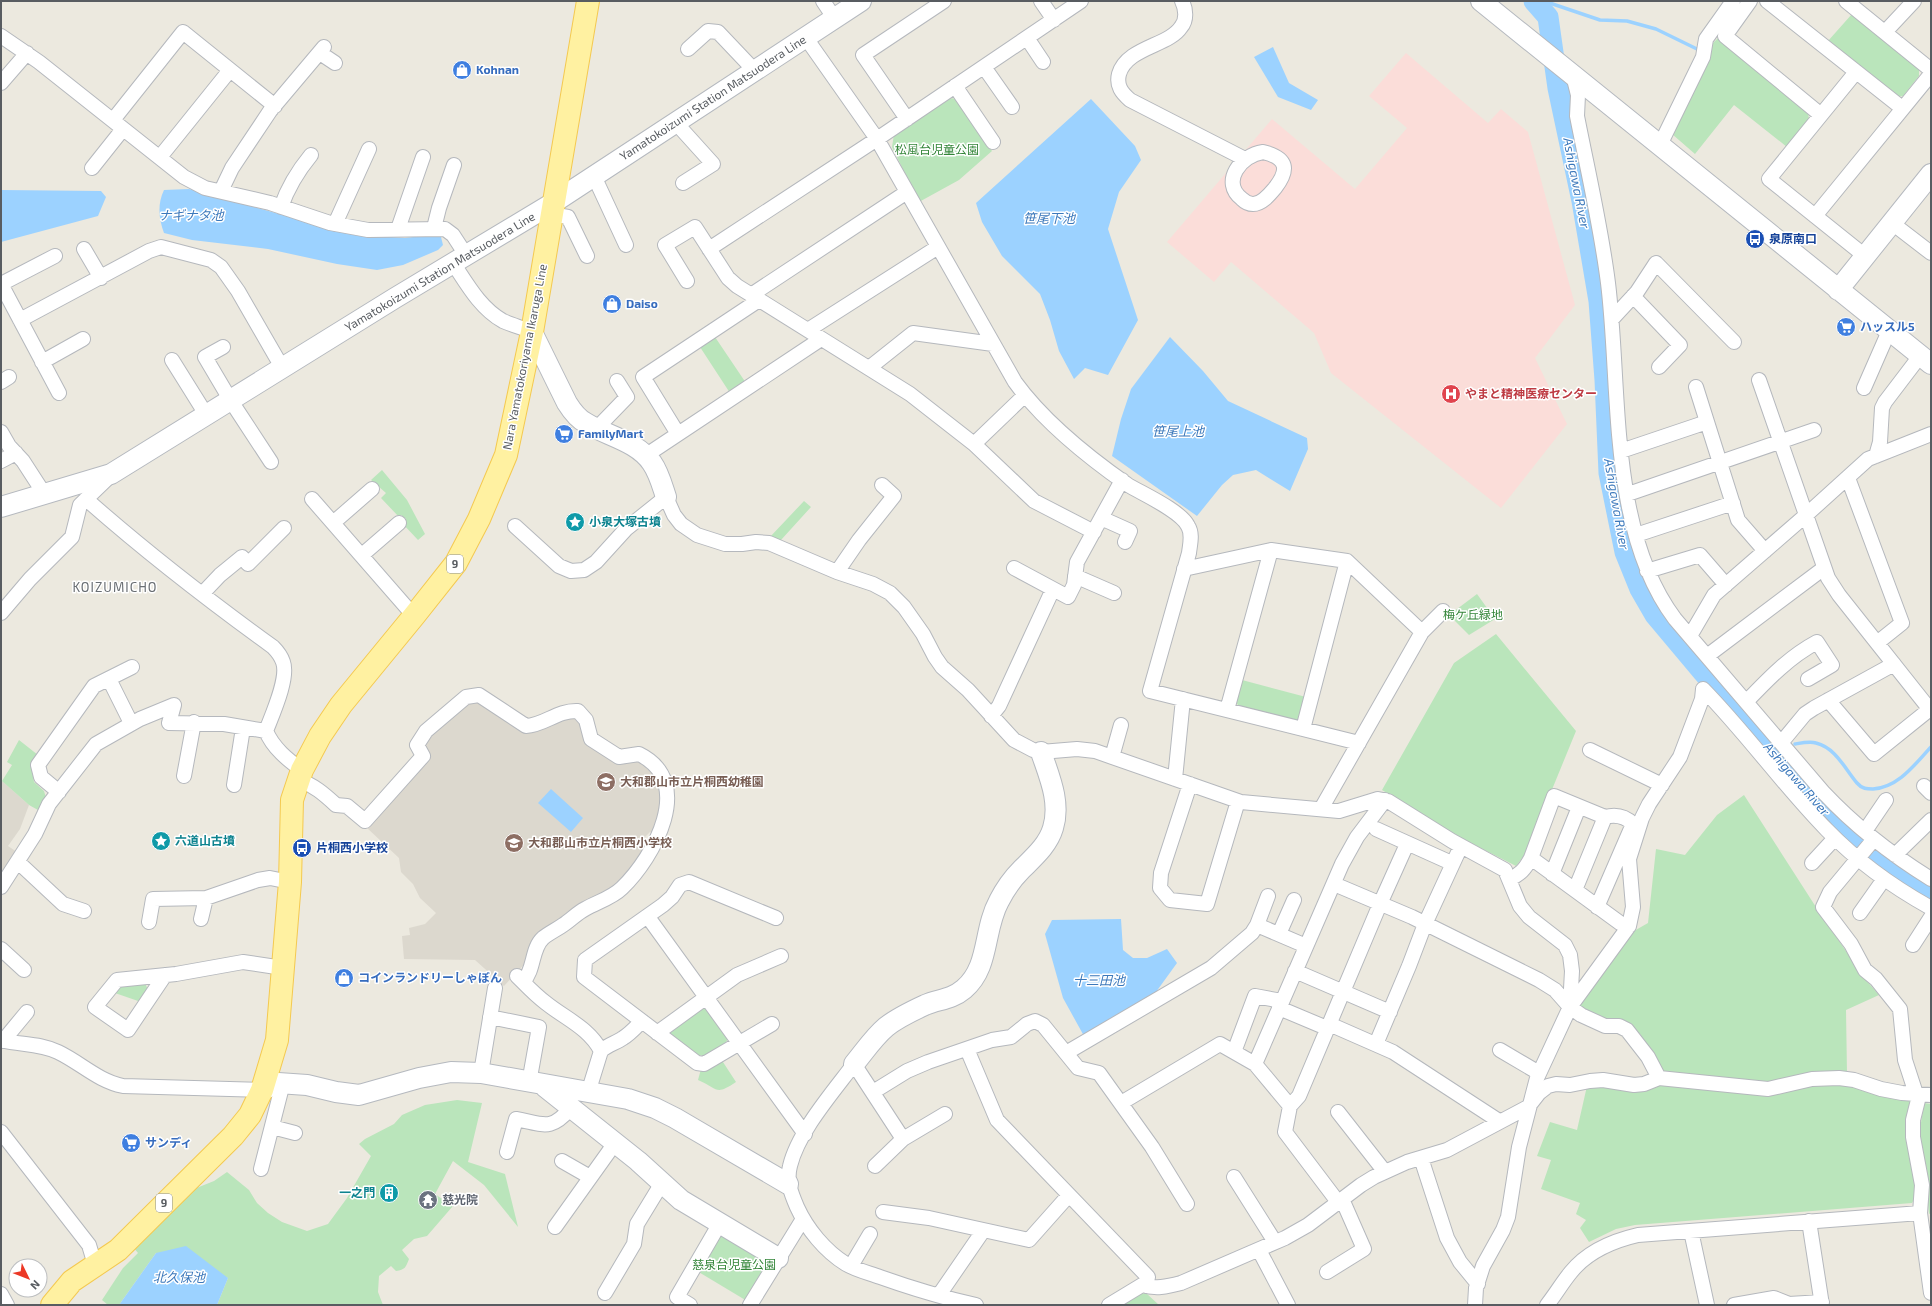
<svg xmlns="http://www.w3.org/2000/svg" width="1932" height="1306" font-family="'Exo 2','Noto Sans JP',sans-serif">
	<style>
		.education { fill: #dcd8ce }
		.medical { fill: #fbddd9 }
		.green { fill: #bae5bb }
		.water { fill: #9cd2ff }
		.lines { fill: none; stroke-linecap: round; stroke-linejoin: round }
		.stream { stroke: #9cd2ff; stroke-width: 3.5 }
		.river { stroke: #9cd2ff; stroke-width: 21 }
		.street-casing { stroke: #b5b8bd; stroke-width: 16 }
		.secondary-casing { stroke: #b5b9bf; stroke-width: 22 }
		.primary-casing { stroke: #f4c950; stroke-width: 24 }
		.street { stroke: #fff; stroke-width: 14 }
		.secondary { stroke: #fff; stroke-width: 20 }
		.primary { stroke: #fff1a1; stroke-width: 22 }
		.labels { text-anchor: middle; stroke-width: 3; stroke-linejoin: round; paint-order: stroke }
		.shield { fill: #fff; stroke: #8a8d90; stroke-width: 1 }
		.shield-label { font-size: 11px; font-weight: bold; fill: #585c61 }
		.shop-label { font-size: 12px; font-weight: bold; fill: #366cbe; stroke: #fff; text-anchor: start }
		.street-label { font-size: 12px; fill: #585c61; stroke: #fff }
		.park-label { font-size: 12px; fill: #338538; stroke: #fff }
		.transit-label { font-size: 12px; font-weight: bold; fill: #164399; stroke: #fff; text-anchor: start }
		.health-label { font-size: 12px; font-weight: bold; fill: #be3a42; stroke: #fff; text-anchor: start }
		.culture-label { font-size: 12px; font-weight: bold; fill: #0d838f; stroke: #fff; text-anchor: start }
		.education-label { font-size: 12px; font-weight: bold; fill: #785e54; stroke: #fff; text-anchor: start }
		.worship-label { font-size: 12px; font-weight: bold; fill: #5b616d; stroke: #fff; text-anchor: start }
		.water-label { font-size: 13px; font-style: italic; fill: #3b78bb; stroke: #fff }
		.neighbourhood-label { font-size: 13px; letter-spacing: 1px; fill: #696e73; stroke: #fff }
	</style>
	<rect width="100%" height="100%" fill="#ece9df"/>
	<path class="education" d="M476,699L526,729L575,715L590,740L641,757L659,776L662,788L656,834L650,832L642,840L646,850L621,884L601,896L582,902L504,986L475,960L404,959L402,936L410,935L409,928L425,924L436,913L420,898L413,884L401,872L399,858L366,827L421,746L453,714Z
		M1,780L29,805L20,829L8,846L17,852L1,877Z"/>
	<path class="medical" d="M1406,53L1488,123L1501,109L1528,132L1575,305L1535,358L1567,424L1501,508L1331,373L1314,333L1231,262L1214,282L1167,242L1272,119L1355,189L1407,128L1369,96Z"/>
	<path class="green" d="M1852,14L1919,68V76L1903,96L1896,97L1828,41Z
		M1718,38L1808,112L1809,120L1787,147L1734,105L1695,154L1672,134L1708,48Z
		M950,98L957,99L992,151L959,180L919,202L892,147L894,134Z
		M715,337L746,383L730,393L700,347Z
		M382,470L407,500L425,534L418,540L402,523L406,519L401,515L399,517L381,498L386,493L371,480Z
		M804,501L811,507L781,540L770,537Z
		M1477,594L1495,619L1469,635L1449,615Z
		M1496,634L1576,731L1526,853L1516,866L1461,838L1382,790L1454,663Z
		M1242,680L1306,697L1300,719L1292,723L1240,708L1236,702Z
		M19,740L38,755L31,764L34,782L44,791L46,798L38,810L29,805L2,781L12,765L7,762Z
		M1744,795L1814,904L1865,979L1879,995L1846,1010L1847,1074L1771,1084L1663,1075L1648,1046L1640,1034L1631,1026L1611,1021L1579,1006L1634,931L1648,923L1656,849L1685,855L1717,815Z
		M145,983L148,990L141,1002L112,992L123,985Z
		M702,1002L729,1037L726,1042L706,1056L696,1055L666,1030Z
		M721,1059L736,1082C715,1096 719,1089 698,1080L701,1069Z
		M1832,1082L1915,1100L1917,1194L1912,1203L1635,1225L1616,1229L1589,1242L1580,1228L1586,1220L1576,1214L1580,1203L1541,1189L1551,1160L1537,1156L1550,1122L1577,1130L1587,1086L1635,1090L1660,1084Z
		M457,1100L482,1103L468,1162L505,1174L518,1227L484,1185L453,1161L435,1194L442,1199H459L427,1236L414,1239L402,1250L409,1259C406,1267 405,1270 396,1271L391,1266L379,1276L378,1292L383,1305H217L228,1278L156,1253L119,1305H108L102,1300L123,1268L138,1253L133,1247L189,1191L214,1181L227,1172L249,1190L257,1203L268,1213L282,1222L307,1231L328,1224L347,1198L371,1156L359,1144L365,1139L394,1124L402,1115L425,1105Z
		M1924,1103L1931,1104V1213L1929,1214L1920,1129Z
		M725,1232L767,1258L769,1266L747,1301L697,1271L718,1236Z
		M1146,1293L1159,1305H1117L1139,1294Z"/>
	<path class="water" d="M1273,47L1289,83L1318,100L1311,110L1278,97L1254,57Z
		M1091,99L1135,146L1141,160L1119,192L1108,229L1138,320L1108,375L1085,368L1074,379L1059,351L1050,320L1040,294L1002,256L982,222L976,203Z
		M189,189L326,227L363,235L405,238L430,235L441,237L443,245L438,250L403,265L377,270L337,264L268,249L192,240L164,233C159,220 157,204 164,190Z
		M1,190L101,191L106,197L98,216L1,242Z
		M1170,337L1203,371L1228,401L1307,438L1308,449L1290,491L1256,470L1233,475L1222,485L1197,516L1112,456L1121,419L1131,389Z
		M551,789L583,818L571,832L538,803Z
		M1121,919L1123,950L1133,958H1147L1167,949L1177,963L1156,992L1084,1036L1063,998L1045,934L1052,920Z
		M186,1246L228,1278L217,1305H119L156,1253Z"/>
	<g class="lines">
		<path class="stream" d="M1544,1L1600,20L1627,21L1656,29L1699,50L1701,49
			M1795,744C1801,743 1810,741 1816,743C1836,748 1845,769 1857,783C1862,789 1867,789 1873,789C1899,787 1915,764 1931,747"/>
		<path class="river" d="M1534,1L1548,17L1558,88L1582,201L1599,301L1605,380L1609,473L1625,552L1640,589L1655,615L1702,671L1836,823L1881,863L1931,895"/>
		<g class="street-casing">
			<path id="street" d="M823,1L835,19
				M1041,1L1054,20
				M1182,1C1186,9 1187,20 1181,27C1169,46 1127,47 1119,74C1116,86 1122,93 1130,100L1245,159
				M1750,1L1725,36L1821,115
				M1767,1L1902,108
				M1846,1L1931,70
				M1885,32L1914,1
				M1,36L39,62L184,177L205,188L270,203L330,223L368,230L445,229L453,235L466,255
				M806,38L877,139L1015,382C1044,422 1088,457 1128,485C1143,494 1181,511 1188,526C1193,534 1190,544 1189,553L1150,691L1359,743
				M1027,38L1043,62
				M688,49L708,31L718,32L755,71
				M320,53L335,63
				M984,67L1012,107
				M1856,72L1769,179L1865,256
				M1573,75L1578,95L1577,116C1588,172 1601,227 1608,283C1621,388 1608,530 1675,619L1823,792C1855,826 1892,855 1931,879
				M1,83L27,53
				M955,86L993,142
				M907,119L863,55L944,1
				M113,120L183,32L275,106
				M676,123L713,164L683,183
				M1660,145L1703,57L1706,39L1733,1
				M1263,152C1288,158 1289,170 1275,188C1270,194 1262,204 1253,204C1249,204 1245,202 1242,199C1220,182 1241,155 1263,152Z
				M160,157L230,70
				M92,168L123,129
				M594,176L626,245
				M221,191L232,168L270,111L324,47
				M281,207C288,187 297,172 311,155
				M551,214L568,217L587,256
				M1815,216L1931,74
				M1892,223L1931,253
				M335,224L369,149
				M434,228L439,208L454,165
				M398,229L423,157
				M84,249L101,278
				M709,249L877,139L1081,1
				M453,263C467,284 480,308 503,321C512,325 523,328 532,332
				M687,281L665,245L695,227L728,278L737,286L910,394L974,444L1034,501L1094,532
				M1,284L59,393
				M1,284L55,256
				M751,295L907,192
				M1633,296L1680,345L1659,367
				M1612,319L1637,292L1656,263L1734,342
				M20,320L149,251L161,247L211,260L221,267L238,291L283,369
				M808,330L938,247
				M223,347L205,357L231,401L271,462
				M172,360L207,416
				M42,362L83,339
				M869,368L913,333L993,344
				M1759,380L1828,578L1839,595L1931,711
				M1,382L9,377
				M1696,387L1738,520L1765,551
				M1864,388L1889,331
				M597,428L627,397L617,381
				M1,432L9,446L23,461L45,495
				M678,434L643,377L759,300
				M974,444L1025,395
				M1621,451L1707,422
				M645,456L821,339
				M1876,456L1880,442L1882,408L1885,402L1920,356
				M1,461L16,453
				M1848,478L1902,623L1877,643
				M1628,494L1814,430
				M86,499C146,552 208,600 273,647C277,651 281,656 283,662C289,678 272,715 266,731C273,748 288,760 302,770
				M312,499L414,616
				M1101,518L1130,531L1125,542
				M333,523L372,489
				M515,526L559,566L571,571L584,570L596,562L626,529L666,497L674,515L681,524L697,535L725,544H742L756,542L769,543L837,572L873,584L890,593L904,607L923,634L935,657L942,667L968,690L1014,740L1033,750L1041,752L1077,749L1095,751L1241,802L1339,811L1378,799L1388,801L1452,841L1505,870L1520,906L1529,917L1565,945L1570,955L1572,971L1570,1007
				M1636,535L1733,503
				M362,555L399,523
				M1014,568L1068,597L1074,585L1077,562L1122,480
				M1184,569L1271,550L1347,561L1422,632L1321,809
				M1647,571L1700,555L1726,585
				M837,572L859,540L894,496L882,485
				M1075,576L1114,593
				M202,594L220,575L242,557L248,564L284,528
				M1,613L30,579L72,537L80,505L110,476
				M1422,632L1443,611
				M1690,636L1714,595L1805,516L1868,459L1931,434
				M1707,656L1824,568
				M109,679L131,723
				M1703,689C1747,734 1783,785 1827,830C1857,861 1893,887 1931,908
				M1828,700L1874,754L1930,709
				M1746,702C1768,679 1789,657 1817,642L1832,665L1808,679
				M1227,710L1271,550
				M991,716L999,706L1053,589
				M1303,729L1347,561
				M1781,743L1805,714L1814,708L1894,664
				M1590,750L1662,785
				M1112,757L1121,725
				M184,776L194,722
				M1175,779L1183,699
				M298,780C314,785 324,794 336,805L347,806L365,821L423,756L417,745L426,731L466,697L479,695L526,726C545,725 557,710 578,711L586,720L591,739L619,757L639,754C696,782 654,857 622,888C612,898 597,902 585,909C577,913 571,920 563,925C556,930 549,933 543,938C531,949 535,969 523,982
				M1190,784L1161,873L1160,888L1170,900L1207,904L1238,801
				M234,785L243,728
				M1924,786L1931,793
				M59,792L41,777L38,765L94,686L132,667
				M1376,829L1447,861
				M1865,831L1886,800
				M1874,839L1830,892L1823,907L1851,944L1865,970L1876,979L1900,1009L1905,1060L1918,1100L1913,1120V1137L1922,1185L1920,1213L1931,1293
				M1895,855L1931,820
				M1531,858L1620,923L1629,926
				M18,862L63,904L84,911
				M1812,863L1835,838
				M1552,874L1579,807
				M1509,879C1520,875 1525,869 1531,858L1554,796L1605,817
				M1334,884L1412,917L1539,980L1555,990L1570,1007L1581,1015L1605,1026H1619L1627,1030L1648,1057L1659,1078
				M1,887L35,834L49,804L96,744L140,719L174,705L169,723L224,724L266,731
				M1575,890L1605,817C1616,814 1625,816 1633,824L1597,907
				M1860,913L1884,879
				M648,917L805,1134
				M201,919L206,898
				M149,922L153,899L206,898L258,880L270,878L290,882
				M1257,925L1268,896
				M1279,934L1294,900
				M1913,945L1931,917
				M1,949L24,970
				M1295,971L1390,1012
				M165,975L128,1030L95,1007L117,980L176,974L243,962L283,968
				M517,976C526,985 535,995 546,1003C566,1019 589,1028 601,1051
				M1279,1008L1322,1026L1336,1027L1393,1052L1499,1121
				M490,1017L539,1027L529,1083
				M772,1024L704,1064L697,1063L584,977L585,960L663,905L672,897L680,885L689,882L776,918
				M657,1033L737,975L781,956
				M1,1040C20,1045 40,1043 58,1052C81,1063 98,1081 123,1086L262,1090
				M3,1041L27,1012
				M1376,1044L1409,966L1425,924L1461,846
				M967,1049L997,1120L1148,1277L1146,1286
				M1500,1050L1539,1073
				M1234,1052L1255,996L1282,1001
				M1066,1053L1211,968L1252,933L1257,925L1306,946
				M1255,1064L1342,864L1357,837L1385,800
				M481,1073L495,988
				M873,1092L907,1071L928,1062L992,1040L1011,1037L1027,1024L1035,1021L1043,1025L1078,1068L1099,1073L1152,1147L1187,1204
				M588,1093L601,1051C607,1045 616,1043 623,1038C630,1034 636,1027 642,1021
				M1121,1103L1220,1044L1255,1064L1290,1106
				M1338,1112L1385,1172
				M272,1127L295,1133
				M1,1132L89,1245L95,1265
				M903,1139L854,1064C833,1092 798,1132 790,1166C786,1181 791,1193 797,1207C807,1229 825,1251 846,1264C856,1270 869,1273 880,1277C911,1288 944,1298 976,1305
				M507,1152L516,1119C544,1124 550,1132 571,1108
				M1421,1158L1447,1238L1460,1262L1478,1284
				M562,1161L590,1177
				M875,1166L903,1139L945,1114
				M261,1169L283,1083
				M1234,1177L1275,1242
				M1338,1202L1285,1132L1290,1106L1299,1096L1380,904L1407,844
				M883,1212L929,1218L1029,1240L1069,1195
				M1809,1221L1822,1305
				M555,1227L615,1143
				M1691,1231L1707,1305
				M1259,1250L1288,1305
				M851,1266L870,1234
				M1327,1272L1364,1249L1342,1199
				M605,1293L634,1244L637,1224L662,1183
				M1,1294L7,1305
				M939,1295L983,1231
				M690,1305L677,1297L720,1223
				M750,1305L803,1219
				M1109,1305L1142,1285C1156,1289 1166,1287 1181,1283L1285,1238L1308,1225L1361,1185L1374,1177L1407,1162L1447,1150L1528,1107L1539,1093L1548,1086L1556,1084L1570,1085L1590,1081L1603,1080L1634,1085L1644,1084L1659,1078L1768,1089L1812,1079L1839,1078L1854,1080L1881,1089L1902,1093L1931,1095
				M1475,1305L1476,1288L1483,1266L1503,1230L1508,1217L1519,1147L1537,1078L1570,1007L1629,926L1633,907L1629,859L1642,818L1649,804L1680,757L1702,699L1703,689
				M1547,1305C1555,1295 1562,1283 1571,1272C1588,1251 1612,1241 1638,1235L1920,1213
				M1734,1305L1774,1298L1789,1304L1822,1302"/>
		</g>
		<g class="secondary-casing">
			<path id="secondary" d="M1481,1L1931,364
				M1838,290L1931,174
				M532,332L567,403C572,411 578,419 586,423C607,436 637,441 652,463C659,473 662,485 666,497
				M1,507L111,474L395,298L553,203L861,1
				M854,1064C864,1052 874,1037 886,1027C897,1018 912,1011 925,1005C939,999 951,1000 964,989C990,967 983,930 999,901C1005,889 1013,878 1022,869C1034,857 1048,845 1053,828C1061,802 1049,776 1041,752
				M545,1087L638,1161L681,1200L778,1258
				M262,1090L278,1083L307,1085L336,1092L359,1095L419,1078L451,1072L481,1073L628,1099L655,1108L675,1118L788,1184"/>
		</g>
		<g class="primary-casing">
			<path id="primary" d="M52,1305L72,1281L118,1250L233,1136L250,1115L262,1090L277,1040L290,882L292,800L302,770L320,736L341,705L414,616L456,563L479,519L506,455L532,332L588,1"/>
		</g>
		<use href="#street" class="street"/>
		<use href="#secondary" class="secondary"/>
		<use href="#primary" class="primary"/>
	</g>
	<defs>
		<g id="shop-disc" transform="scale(1)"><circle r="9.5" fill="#3f7fe0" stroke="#fff"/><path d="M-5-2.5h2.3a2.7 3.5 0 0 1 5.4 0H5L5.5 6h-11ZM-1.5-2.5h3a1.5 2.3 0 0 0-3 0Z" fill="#fff"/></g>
		<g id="bus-disc" transform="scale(1)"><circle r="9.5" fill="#1a4fb4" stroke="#fff"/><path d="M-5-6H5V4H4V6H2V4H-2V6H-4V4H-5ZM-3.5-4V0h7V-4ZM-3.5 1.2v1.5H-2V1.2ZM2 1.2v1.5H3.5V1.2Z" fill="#fff"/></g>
		<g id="supermarket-disc" transform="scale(1)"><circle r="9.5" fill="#3f7fe0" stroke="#fff"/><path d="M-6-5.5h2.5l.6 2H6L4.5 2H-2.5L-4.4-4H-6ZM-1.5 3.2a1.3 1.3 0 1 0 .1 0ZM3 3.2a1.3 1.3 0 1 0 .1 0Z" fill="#fff"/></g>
		<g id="hospital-disc" transform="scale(1)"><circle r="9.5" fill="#e0444e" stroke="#fff"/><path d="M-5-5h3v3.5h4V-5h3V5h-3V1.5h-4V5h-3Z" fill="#fff"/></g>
		<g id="sight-disc" transform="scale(1)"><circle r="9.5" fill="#0f9aa8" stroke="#fff"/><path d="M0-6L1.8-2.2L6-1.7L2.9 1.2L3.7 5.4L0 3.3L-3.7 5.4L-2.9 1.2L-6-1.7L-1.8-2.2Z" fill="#fff"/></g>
		<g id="school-disc" transform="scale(1)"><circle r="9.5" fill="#8d6e63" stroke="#fff"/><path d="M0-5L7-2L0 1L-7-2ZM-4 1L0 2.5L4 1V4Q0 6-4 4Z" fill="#fff"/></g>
		<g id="building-disc" transform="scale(1)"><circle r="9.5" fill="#0f9aa8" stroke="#fff"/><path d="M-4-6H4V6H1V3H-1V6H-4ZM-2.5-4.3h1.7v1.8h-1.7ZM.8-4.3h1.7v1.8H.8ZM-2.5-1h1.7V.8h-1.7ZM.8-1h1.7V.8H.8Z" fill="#fff"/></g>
		<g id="temple-disc" transform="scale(1)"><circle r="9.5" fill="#6b7280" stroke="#fff"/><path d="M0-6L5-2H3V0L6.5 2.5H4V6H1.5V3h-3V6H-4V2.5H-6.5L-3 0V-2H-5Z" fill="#fff"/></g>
	</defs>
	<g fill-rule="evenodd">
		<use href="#shop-disc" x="462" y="70"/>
		<use href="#bus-disc" x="1755" y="239"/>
		<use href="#shop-disc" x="612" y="304"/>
		<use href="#supermarket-disc" x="1846" y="327"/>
		<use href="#hospital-disc" x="1451" y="394"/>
		<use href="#supermarket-disc" x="564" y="434"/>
		<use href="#sight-disc" x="575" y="522"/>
		<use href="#school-disc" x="606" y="782"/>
		<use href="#sight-disc" x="161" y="841"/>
		<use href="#school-disc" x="514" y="843"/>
		<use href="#bus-disc" x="302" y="848"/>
		<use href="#shop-disc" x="344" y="978"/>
		<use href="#supermarket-disc" x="131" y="1143"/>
		<use href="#building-disc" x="389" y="1193"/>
		<use href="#temple-disc" x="428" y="1200"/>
	</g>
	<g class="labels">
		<g class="shield">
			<rect x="447" y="555" width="16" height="18" rx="3"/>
			<rect x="156" y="1194" width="16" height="18" rx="3"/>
		</g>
		<g class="shield-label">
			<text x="455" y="568">9</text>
			<text x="164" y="1207">9</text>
		</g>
		<g class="shop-label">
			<text x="476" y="74">Kohnan</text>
			<text x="626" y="308">Daiso</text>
			<text x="1860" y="331">ハッスル5</text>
			<text x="578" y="438">FamilyMart</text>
			<text x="358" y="982">コインランドリーしゃぼん</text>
			<text x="145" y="1147">サンディ</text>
		</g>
		<g class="street-label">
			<text transform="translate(713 98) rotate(-33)" y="4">Yamatokoizumi Station Matsuodera Line</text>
			<text transform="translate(440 272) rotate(-31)" y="4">Yamatokoizumi Station Matsuodera Line</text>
			<text transform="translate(525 357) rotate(-79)" y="4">Nara Yamatokoriyama Ikaruga Line</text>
		</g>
		<g class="park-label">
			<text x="937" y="154">松風台児童公園</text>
			<text x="1473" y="619">梅ケ丘緑地</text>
			<text x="734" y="1269">慈泉台児童公園</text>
		</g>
		<g class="transit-label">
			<text x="1769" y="243">泉原南口</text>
			<text x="316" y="852">片桐西小学校</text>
		</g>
		<g class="health-label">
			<text x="1465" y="398">やまと精神医療センター</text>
		</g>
		<g class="culture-label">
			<text x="589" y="526">小泉大塚古墳</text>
			<text x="175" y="845">六道山古墳</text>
			<text x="375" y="1197" text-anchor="end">一之門</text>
		</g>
		<g class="education-label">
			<text x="620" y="786">大和郡山市立片桐西幼稚園</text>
			<text x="528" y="847">大和郡山市立片桐西小学校</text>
		</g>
		<g class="worship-label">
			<text x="442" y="1204">慈光院</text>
		</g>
		<g class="water-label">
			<text transform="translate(1577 183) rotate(79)" y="5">Ashigawa River</text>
			<text x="191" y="220">ナギナタ池</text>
			<text x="1049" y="223">笹尾下池</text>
			<text x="1178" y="436">笹尾上池</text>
			<text transform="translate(1617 504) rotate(80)" y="5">Ashigawa River</text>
			<text transform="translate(1797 779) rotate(49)" y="5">Ashigawa River</text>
			<text x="1099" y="985">十三田池</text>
			<text x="179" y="1282">北久保池</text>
		</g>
		<g class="neighbourhood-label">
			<text x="115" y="592">KOIZUMICHO</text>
		</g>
	</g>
	<rect width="1932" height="1306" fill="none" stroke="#585c61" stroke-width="4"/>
	<g transform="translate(28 1278) rotate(133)"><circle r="19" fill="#ffffff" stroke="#bcbec0"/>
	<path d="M0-3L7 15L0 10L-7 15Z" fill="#ec3825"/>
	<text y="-6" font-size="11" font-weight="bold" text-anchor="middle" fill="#585c61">N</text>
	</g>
</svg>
